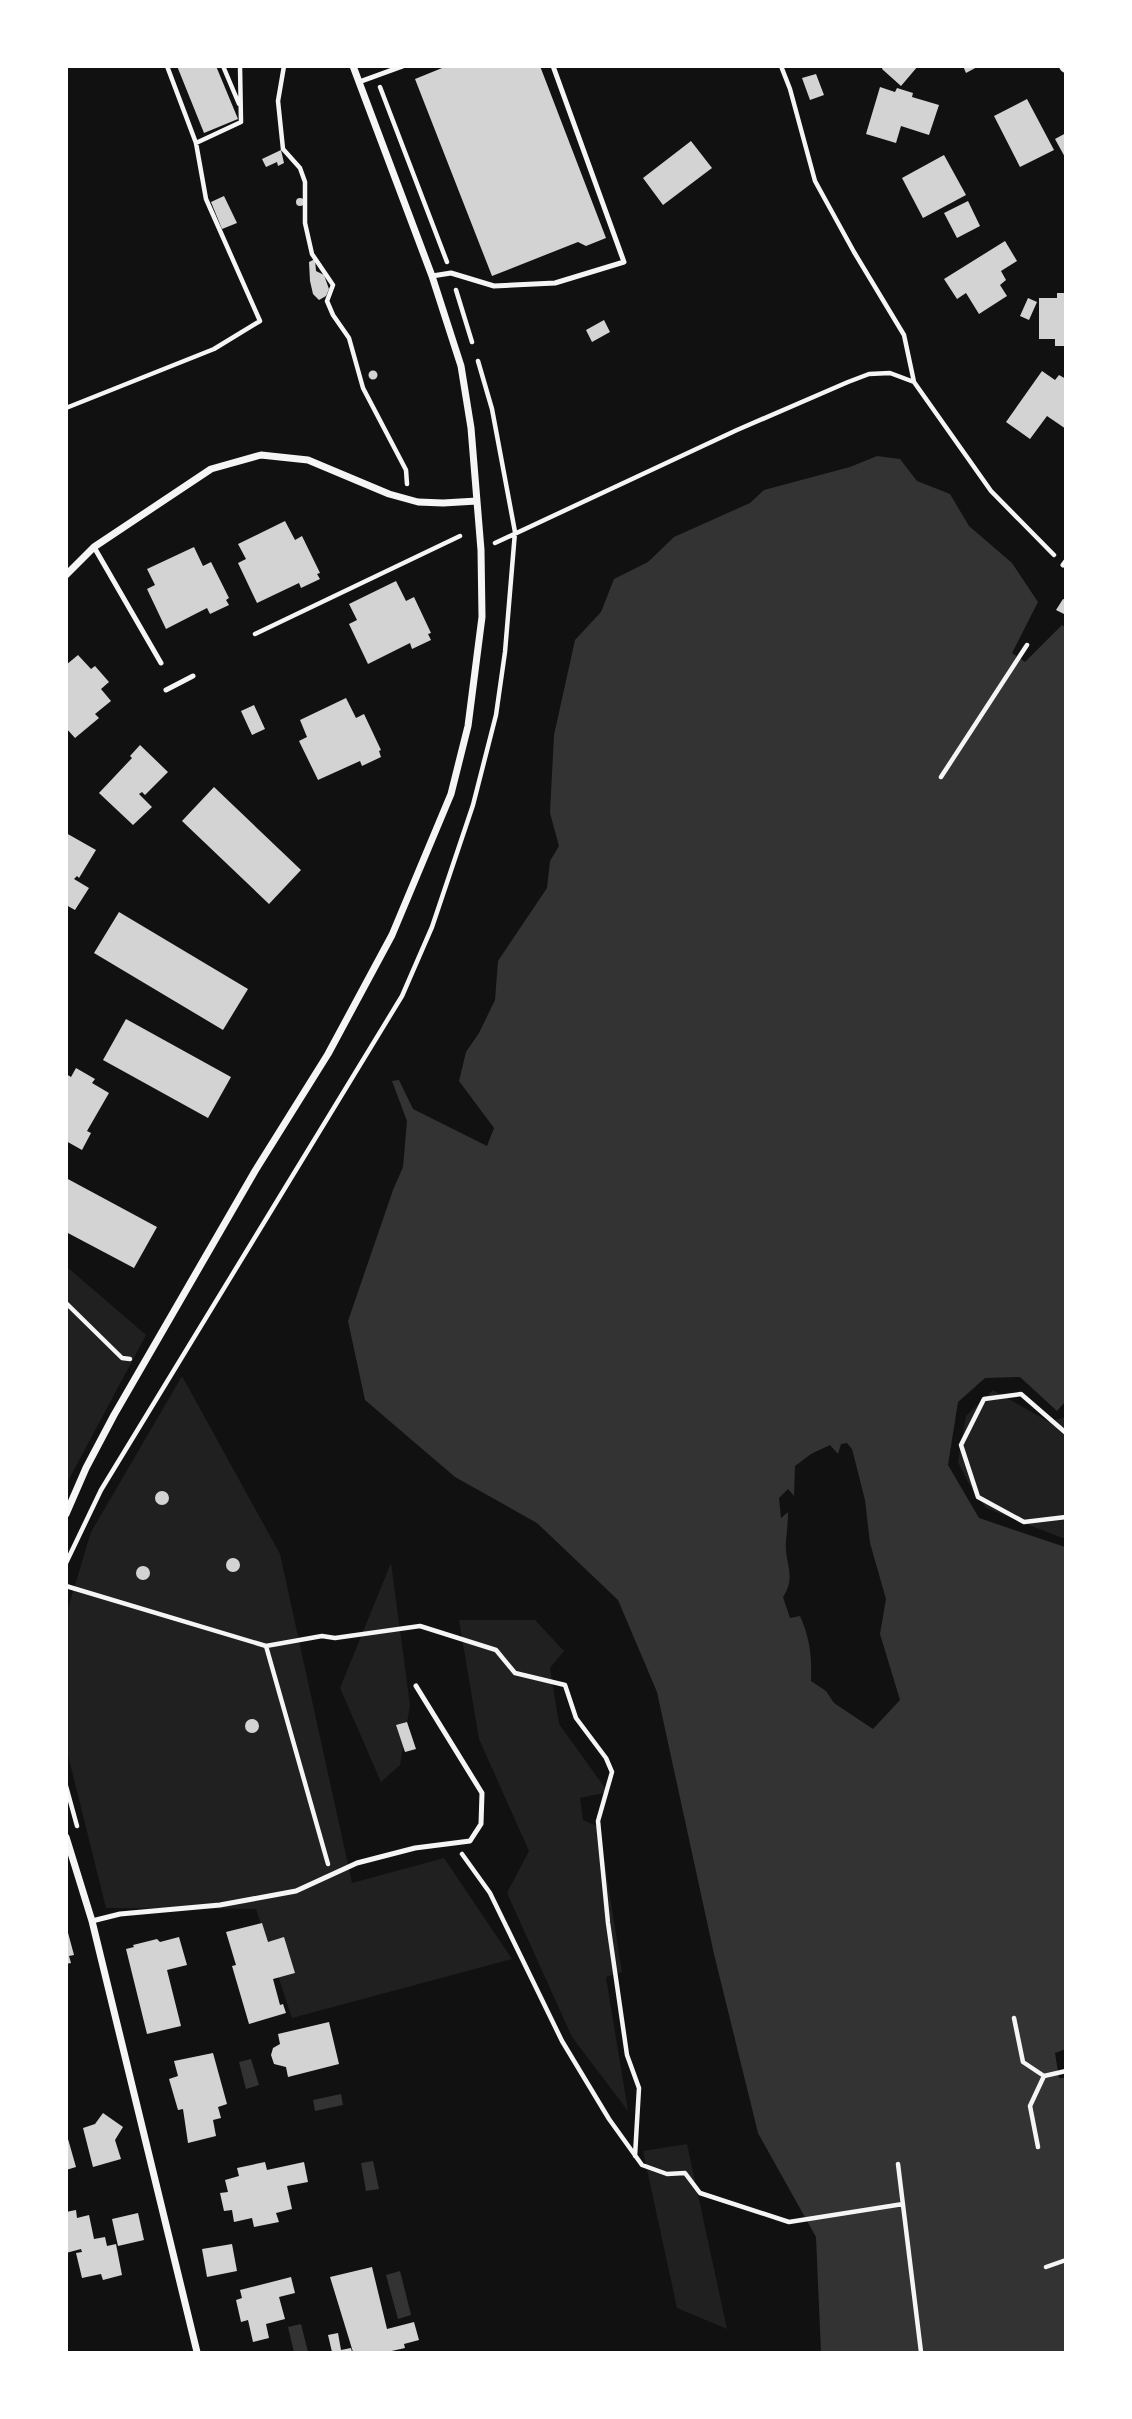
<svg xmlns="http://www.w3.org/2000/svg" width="1132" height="2419" font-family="'Public Sans',sans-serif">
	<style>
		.green { fill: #202020 }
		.water { fill: #333; fill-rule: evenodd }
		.building { fill: #d3d3d3 }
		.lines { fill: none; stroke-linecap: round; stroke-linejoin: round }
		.path { stroke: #f5f5f5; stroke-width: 4.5 }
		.service { stroke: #f5f5f5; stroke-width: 5 }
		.minor { stroke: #f5f5f5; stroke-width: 7 }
		.tertiary { stroke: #f5f5f5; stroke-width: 12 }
	</style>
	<rect width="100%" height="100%" fill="#111"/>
	<path class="green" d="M67,1267L146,1335L67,1483Z
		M182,1376L280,1554L352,1883L444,1858L512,1959L292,2018L256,1909L106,1908L67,1751L66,1615L91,1532Z
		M993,1390L1049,1422L1065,1417V1539L986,1508L968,1482L958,1462L966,1416Z
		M391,1563L410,1705L400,1765L381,1782L340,1688Z
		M459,1620H535L564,1651L550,1668L559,1724L608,1792L580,1798L583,1820L599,1827L622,1972L606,1977L628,2111L572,2037L507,1893L529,1851L479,1739Z
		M687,2144L727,2329L677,2308L643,2151Z"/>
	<path class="water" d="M877,456L900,459L917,481L950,494L969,526L1012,563L1038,602L1012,653L1025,662L1062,625L1065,627V1402L1057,1411L1020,1377L985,1378L958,1402L948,1465L979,1518L1065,1547L1066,2049L1055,2053L1059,2078H1066L1065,2352H821L816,2237L758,2133L714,1954L657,1692L618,1600L537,1523L455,1477L365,1400L348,1321L393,1190L403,1167L407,1121L392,1081L399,1080L413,1109L487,1146L494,1128L459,1081L466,1052L479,1033L495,1000L498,961L547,888L550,861L559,846L550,813L554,735L575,640L601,612L614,579L648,562L674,537L750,503L764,490L850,467ZM847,1443L852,1449L865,1500L870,1543L886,1599L880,1634L900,1700L873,1729L834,1703L826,1691L811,1681C812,1657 810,1638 800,1616L790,1618L783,1597C797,1576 784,1562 786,1541C787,1531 788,1522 788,1512L781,1518L779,1498L788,1489L794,1496L795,1466L811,1454L830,1445L838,1454L841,1444Z
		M251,2059L259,2085L246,2089L239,2062Z
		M341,2094L343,2105L315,2111L313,2100Z
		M373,2161L379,2189L366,2191L361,2163Z
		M400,2271L411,2315L398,2319L386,2275Z
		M301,2324L308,2352H294L288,2327Z"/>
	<path class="building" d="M177,66H216L238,119L204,133Z
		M447,66H540L606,238L586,246L578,242L492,276L415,79Z
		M883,66H918L901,86L882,69Z
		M963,66H979L966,73Z
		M816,74L824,95L810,100L802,78Z
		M880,87L895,92L897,88L913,93L912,97L939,105L929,135L901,126L896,143L866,134Z
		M1027,99L1054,150L1020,167L994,116Z
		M1066,133V159L1055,139Z
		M691,141L712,168L663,205L643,178Z
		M281,150L284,163L278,166L277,162L266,167L262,159Z
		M944,155L966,195L923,218L902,178Z
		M224,196L237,223L222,229L211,202Z
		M296 202a4 4 0 1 1 8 0a4 4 0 1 1-8 0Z
		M968,201L980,226L957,238L944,213Z
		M1005,241L1017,261L1001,271L1006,280L1000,285L1007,296L979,314L966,293L957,299L944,279Z
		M315,259L316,271L324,275L329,289L326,296L319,300L313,294L310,281L309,262Z
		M1057,293H1066V346H1055V339H1039V298H1057Z
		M1028,298L1037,302L1029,320L1020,316Z
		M604,320L610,332L592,342L586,330Z
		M368.5 375a4.5 4.5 0 1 1 9 0a4.5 4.5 0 1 1-9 0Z
		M1042,371L1055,380L1059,375L1066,379V429L1047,416L1030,439L1006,422Z
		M285,521L295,540L302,536L320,573L317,574L320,579L301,588L299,583L257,603L238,563L246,559L238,544Z
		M194,547L203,566L211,562L229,598L226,600L229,605L210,614L207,608L166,629L147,589L155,585L147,569Z
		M396,581L406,601L414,597L431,633L428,634L431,640L412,649L410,643L368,664L349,624L357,620L349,604Z
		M1063,599L1066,600V615L1056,610Z
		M78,655L91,669L95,666L109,682L101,689L111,701L95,714L99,718L75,738L66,728V665Z
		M346,698L356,718L364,714L381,750L379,751L381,757L362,766L360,761L318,780L299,741L307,737L300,720Z
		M254,705L265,729L252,735L241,711Z
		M140,745L168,772L145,795L142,792L139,794L152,807L133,825L99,793L132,758L130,756Z
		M214,787L301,870L269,904L182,821Z
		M66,833L96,850L79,878L77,876L74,879L89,888L75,910L66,905Z
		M119,912L248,989L223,1030L94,953Z
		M126,1019L231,1077L208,1118L103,1060Z
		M76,1068L95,1079L92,1083L109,1093L87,1131L91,1133L82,1150L66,1141V1074L71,1077Z
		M66,1178L157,1227L134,1268L66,1232Z
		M155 1498a7 7 0 1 1 14 0a7 7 0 1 1-14 0Z
		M226 1565a7 7 0 1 1 14 0a7 7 0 1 1-14 0Z
		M136 1573a7 7 0 1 1 14 0a7 7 0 1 1-14 0Z
		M245 1726a7 7 0 1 1 14 0a7 7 0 1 1-14 0Z
		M407,1722L416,1749L405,1752L396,1725Z
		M262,1923L268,1942L284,1937L295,1973L273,1979L280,2005L283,2004L286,2013L249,2024L232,1966L236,1965L226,1932Z
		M67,1929L74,1955L69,1956L71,1963L66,1964Z
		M179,1937L187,1965L167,1970L181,2026L147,2034L126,1949L134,1947L133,1945L157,1939L160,1942Z
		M329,2022L339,2064L288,2077L286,2067L274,2064L271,2055L273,2048L280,2044L278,2034Z
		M213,2053L227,2104L218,2107L221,2118L213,2120L216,2136L188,2143L183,2109L178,2110L169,2079L178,2076L174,2061Z
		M103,2113L123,2127L115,2140L121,2159L93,2167L83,2128L95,2124Z
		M66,2132L76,2167L66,2170Z
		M265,2162L267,2170L304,2162L308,2182L287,2186L292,2209L276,2213L279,2222L254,2227L252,2218L234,2222L232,2210L224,2211L220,2193L228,2192L225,2180L239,2176L237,2168Z
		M76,2210L77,2218L89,2215L94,2239L105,2237L107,2246L116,2244L122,2275L103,2280L101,2274L82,2278L76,2253L82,2252L81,2249L66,2253V2212Z
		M138,2213L144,2240L118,2246L112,2219Z
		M232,2244L237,2271L207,2277L202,2249Z
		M372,2267L387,2329L414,2322L419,2340L404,2344L405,2348L387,2352H353L330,2277Z
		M291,2277L295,2293L279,2297L285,2319L266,2324L269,2338L253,2342L248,2320L241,2322L236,2300L242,2298L240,2290Z
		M338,2333L341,2350L351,2348L352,2352H332L328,2335Z"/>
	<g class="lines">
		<path class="path" d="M223,66L239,104
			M284,66L278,101L283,149L300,168L305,182V223L312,254L333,285L327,301L333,315L349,338L363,388L406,470L407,484
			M781,66L790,89L815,181L854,252L904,335L914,382
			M380,87L447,262
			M196,143L241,122L240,66
			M456,290L472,342
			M66,408L214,349L260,321L206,199L196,143L167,66
			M495,543L737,430L848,382L869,374L890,373L914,382L991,491L1054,555
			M255,634L460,536
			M941,777L1027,645
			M66,1303L122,1358L130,1359
			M1066,1433L1021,1394L984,1399L961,1445L978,1497L1024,1522L1066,1517
			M66,1563L101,1490L402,996L432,927L473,805L496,715L505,652L515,532L492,409L478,361
			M66,1586L266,1646L328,1864
			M266,1646L322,1636L335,1638L420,1626L496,1650L515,1673L565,1685L576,1718L606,1758L612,1772L598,1821L608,1923L627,2055L639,2088L635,2156
			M66,1786L77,1826
			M462,1854L490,1893L562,2041L609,2119L642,2165L667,2174L685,2173L700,2193L789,2222L903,2204
			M1014,2018L1023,2062L1044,2076L1066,2071
			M1038,2147L1030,2106L1044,2076
			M898,2164L921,2352
			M1046,2267L1066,2260"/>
		<path class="service" d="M359,82L403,66
			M432,276L451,273L494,286L555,283L624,262L553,66
			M94,547L161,663
			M1063,565L1066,561
			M166,690L193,676
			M92,1921L120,1914L220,1905L296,1891L357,1863L415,1848L470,1841L481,1824L482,1793L416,1686"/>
		<path class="minor" d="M66,575L94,547L211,469L261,455L308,460L389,494L418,502L443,503L477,501
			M66,1514L86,1468L114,1415L255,1171L328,1054L392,935L451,794L468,726L482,617L481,550L471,428L461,366L432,276L353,66
			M66,1837L92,1921L197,2352"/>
		<path class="tertiary" d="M1065,66L1066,67"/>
	</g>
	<rect width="1132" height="2419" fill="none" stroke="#ffffff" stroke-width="136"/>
</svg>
